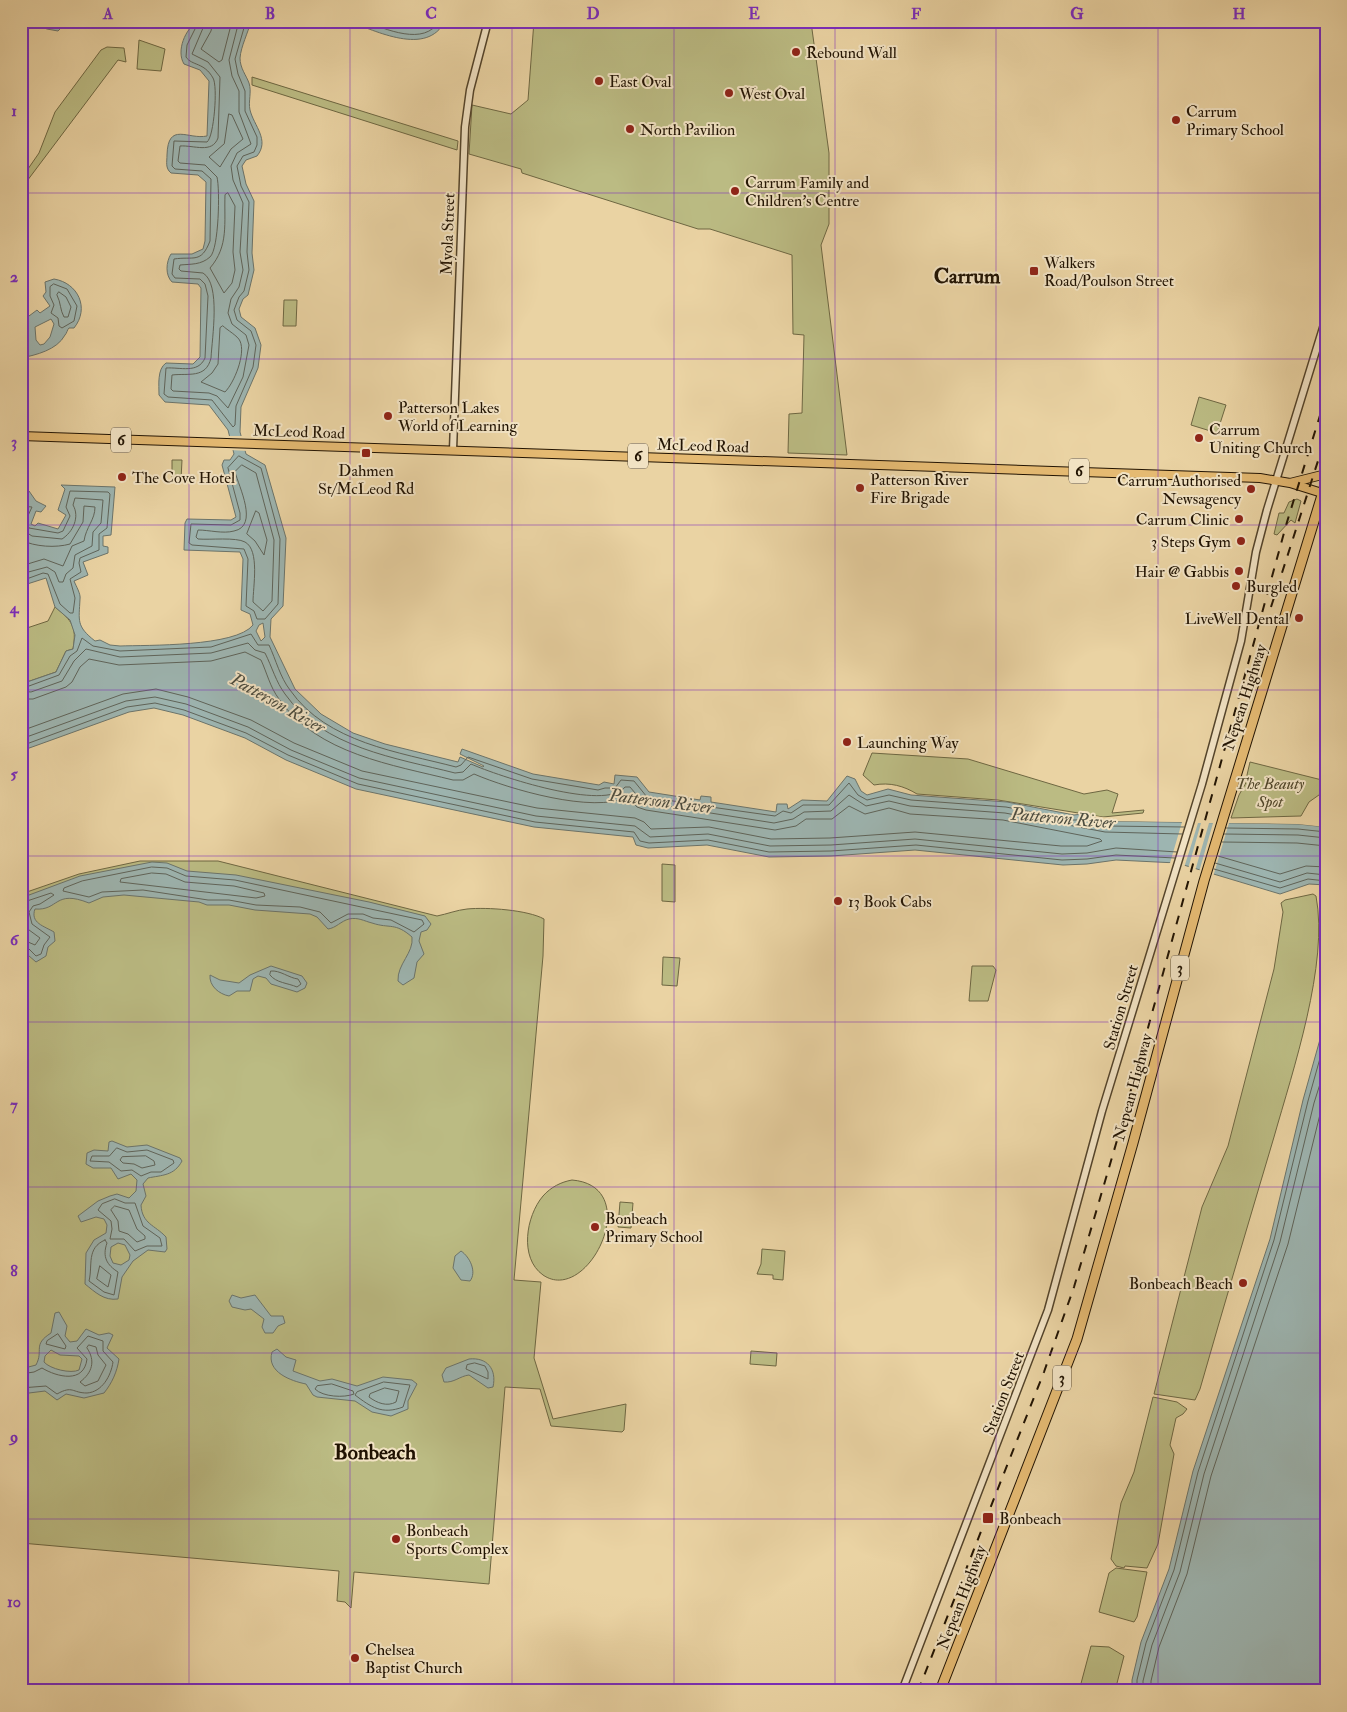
<svg xmlns="http://www.w3.org/2000/svg" width="1347" height="1712" font-family="'IM FELL Double Pica',serif">
	<style>
		.green { fill: #bbbb83; stroke: #6e6742 }
		.water { fill: #9db5b1; stroke: #6b746b; fill-rule: evenodd }
		.pier { fill: #ead3a3 }
		.lines { fill: none; stroke-linecap: round; stroke-linejoin: round }
		.shore { stroke: #5f645a; stroke-width: 1 }
		.minor-casing { stroke: #53432a; stroke-width: 9 }
		.major-casing { stroke: #211302; stroke-width: 10 }
		.highway-casing { stroke: #211302; stroke-width: 11 }
		.minor { stroke: #f1e2c3; stroke-width: 6 }
		.major { stroke: #e5ba72; stroke-width: 8 }
		.highway { stroke: #e5ba72; stroke-width: 9 }
		.rail { stroke: #211302; stroke-width: 2; stroke-dasharray: 9 9; stroke-linecap: butt }
		.grid { fill: none; stroke: #7b2cbf; stroke-width: 1; stroke-opacity: 0.55 }
		.poi-dot { fill: #8f2418; stroke: #f1e2c3; stroke-width: 2 }
		.labels { text-anchor: middle; stroke-width: 4; stroke-linejoin: round; paint-order: stroke }
		.shield { fill: #f1e2c3; stroke: #5f513c; stroke-width: 1 }
		.shield-label { font-size: 15px; font-weight: bold; fill: #211302 }
		.poi-label { font-size: 16px; fill: #211302; stroke: #f1e2c3; text-anchor: start }
		.street-label { font-size: 16px; fill: #211302; stroke: #f1e2c3 }
		.park-label { font-size: 16px; font-style: italic; fill: #4f4529; stroke: #f1e2c3 }
		.water-label { font-size: 18px; font-style: italic; fill: #4c4c3f; stroke: #f1e2c3 }
		.district-label { font-size: 21px; font-weight: bold; fill: #211302; stroke: #f1e2c3 }
		.neatline { fill: none; stroke: #7b2cbf; stroke-width: 2 }
		.grid-label { font-size: 16px; text-anchor: middle; font-weight: bold; fill: #7b2cbf }
	</style>
	<rect width="100%" height="100%" fill="#ead3a3"/>
	<filter id="stains"><feTurbulence type="fractalNoise" baseFrequency=".004" numOctaves="4"/><feColorMatrix values="0 0 0 0 .2 0 0 0 0 .09 0 0 0 0 .02 0 0 0 .5 -.17"/></filter>
	<radialGradient id="worn" r=".72"><stop offset=".6" stop-color="#630" stop-opacity="0"/><stop offset="1" stop-color="#630" stop-opacity=".3"/></radialGradient>
	<path class="green" d="M534,21L811,22L829,153V224L821,245L847,455L788,453L789,414L802,413L804,335L793,334L792,255L710,229H698L522,173L521,169L469,154L472,105L511,114L528,100Z
		M139,40L165,49L161,71L137,69Z
		M107,47L124,48L126,62L118,60L21,189V179L39,153L55,112L101,50Z
		M252,77L458,141L457,150L252,85Z
		M284,300H297L296,326H283Z
		M1199,397L1226,405L1217,433L1191,425Z
		M172,460H182L181,480H172Z
		M1297,499L1301,501L1295,523L1291,520L1277,535L1274,534L1279,513H1284L1289,502Z
		M55,607C72,621 77,626 73,649L66,651L56,672L27,682L24,674L21,675V630L48,621Z
		M872,753L968,759L1084,794L1107,790L1118,794L1112,813L1144,810L1143,813L1103,817L998,800L917,794C904,786 890,782 874,785L863,775Z
		M1250,762L1326,781V790L1309,802L1301,816L1231,818L1239,795L1248,779L1247,775Z
		M140,861H218L437,916C447,914 457,910 467,909C487,907 528,910 544,919L543,956L514,1280L541,1282L534,1358L553,1419L626,1404L624,1430L622,1432L551,1426L540,1389L505,1387L489,1584L354,1572L351,1608L345,1602L337,1601L339,1571L21,1543V894L79,874Z
		M662,864L675,865V902L662,901Z
		M1313,894L1316,896C1329,964 1293,1070 1274,1137C1249,1221 1224,1305 1200,1389L1195,1400L1154,1394L1202,1207L1228,1146L1274,969L1283,912L1281,903L1285,900Z
		M663,957L680,958L677,986L662,985Z
		M972,966H993L996,970L988,1001H969Z
		M572,1180C646,1186 588,1306 543,1275C519,1258 526,1216 543,1196C551,1187 561,1182 572,1180Z
		M620,1202L633,1203L631,1228L618,1227Z
		M762,1249L785,1251L783,1280L773,1279V1275L757,1274L761,1264Z
		M751,1351L777,1353L776,1366L750,1364Z
		M1153,1397L1177,1402L1187,1409L1183,1414L1176,1418L1170,1445L1174,1454L1158,1544L1147,1568L1125,1566L1124,1568L1116,1566L1111,1559L1121,1503L1134,1472Z
		M1116,1568L1147,1572L1137,1617L1134,1622L1099,1612L1109,1573Z
		M1091,1646L1109,1647L1124,1656L1115,1691H1079Z"/>
	<path class="water" d="M24,21H68L58,31L47,29Z
		M198,21H251C248,33 241,46 240,58C240,68 246,75 249,83C252,92 248,101 250,110C254,126 270,140 257,156L246,160L242,166L246,184L254,201L252,253L254,270L248,295L243,299L239,309L241,317L255,328L261,345L258,368L241,407L240,432L246,454L265,465L286,538L283,606L271,619L270,637L295,689L321,714L353,733L385,744L458,762L460,757L483,767L484,766L460,754L462,749L533,774L599,785L604,782L614,784L615,775L637,777L649,792L700,800L701,796L711,797V802L776,812L777,804H787L788,809L802,800L827,801L847,776L855,779L861,791L867,795L888,789L911,795L1007,802L1074,815L1083,814L1107,821L1298,824L1326,827V885L1309,884L1280,894L1177,863L1116,860L1087,864L1063,865L915,850L831,856L769,857L707,845L648,848L636,845L633,837L534,827L356,789L286,760L245,738L183,715L154,708L129,712L21,751V675L24,674L27,682L56,672L66,651L73,649L75,635L70,620L55,607L46,578L21,586V504L25,502L29,491L36,501L46,506L41,512L36,511L31,524L35,526L38,523L58,529L66,515L58,510L65,489L61,485L115,487L111,535L103,536V546L108,547V553L83,562L88,575L74,581C76,586 81,594 80,599C79,621 76,626 95,641L100,640L110,645L120,646C147,645 236,647 253,625L250,614L241,610L243,559L240,552L184,550L185,523L187,519L231,520L236,517L222,465L224,460H230L234,454L228,430L209,405L165,402L159,395C159,385 157,369 166,363L193,364L200,357L201,288L198,284L172,282C165,275 166,262 171,254H192L203,249L205,241L206,182L198,175L171,173C165,168 167,162 167,155C168,121 188,140 207,136L209,81L200,70L184,64C176,51 185,29 198,21ZM263,623L265,637L261,641L256,631L259,625Z
		M348,21H445C427,57 376,31 348,21Z
		M54,279C78,283 90,308 74,328H69C67,330 67,333 65,335C57,350 36,355 21,358V322L37,310L40,313L50,306L43,296L46,292L45,282ZM51,319L54,324L50,337L44,344L40,345L36,340L35,327Z
		M152,862L167,863L187,871L236,875L369,902L425,916L431,924L427,930L421,932L419,941L424,954L417,962L414,978L403,985L398,981C397,964 414,953 412,937C395,922 390,929 372,923C364,921 358,917 349,919C341,921 336,928 328,929L317,917L310,914L255,910L229,905H207L199,902L124,895L103,897L89,903C54,889 59,911 35,909C30,923 44,926 54,932L55,941L48,947L46,956L36,962L21,949V898L80,876Z
		M271,966L302,976L307,983L305,988L297,992L271,984L266,978L258,976L253,979L250,991H237L229,996C219,994 209,986 210,975L220,980L239,983L250,975Z
		M1326,1018V1691H1132V1680L1141,1642L1169,1569L1193,1471L1270,1239L1303,1100Z
		M112,1141L127,1147L147,1145L180,1158L182,1161C174,1176 162,1175 148,1178L143,1184L146,1196L141,1205C142,1224 155,1225 166,1237L167,1249L165,1252L148,1250L133,1261L122,1277L118,1299C104,1301 95,1292 85,1284L86,1253L94,1240L106,1233L107,1225L104,1219L96,1217L81,1222L78,1216L98,1201L110,1196L117,1194L129,1198L136,1191L137,1180L131,1174L118,1179L111,1168H93L86,1164L87,1153L94,1150L108,1151L109,1142ZM118,1243L125,1245L130,1255L129,1260L121,1265L113,1263L110,1256L111,1247Z
		M461,1251C470,1257 477,1272 470,1281L461,1280L453,1268L455,1256Z
		M232,1295L241,1298L255,1295L271,1316H283L285,1323L278,1326L273,1333H265L262,1327L264,1319L251,1309L245,1310L232,1307L229,1301Z
		M59,1312L67,1326L65,1336L70,1342L77,1341L86,1329L99,1335L109,1333L113,1335L107,1348L119,1359C117,1372 112,1383 104,1393L84,1398L66,1394L57,1400L45,1391L21,1394V1369L36,1365C44,1350 32,1345 51,1333L55,1313ZM51,1350L60,1355L79,1356L82,1359L79,1370C71,1374 50,1369 44,1362L45,1356Z
		M277,1349L286,1357L296,1360L293,1371L320,1381L332,1379L357,1386L383,1377L412,1380L417,1384L408,1401V1409L391,1416L372,1412L355,1401L317,1397L313,1395L306,1384C291,1381 266,1372 272,1352Z
		M469,1359C487,1357 497,1369 493,1387L488,1388L469,1375C460,1376 454,1383 444,1382L442,1375L446,1368Z"/>
	<path class="pier" d="M226,436H245L248,451L230,450Z
		M1083,814L1114,819L1298,821L1326,825V827L1298,824L1229,823L1213,877L1199,872L1213,823H1209L1195,871L1188,869L1201,823H1198L1184,868L1166,865L1170,863L1182,822L1107,821Z"/>
	<g class="lines">
		<path class="shore" d="M199,21L187,45L186,57C192,66 204,62 213,78C218,86 214,137 207,142L174,141L172,166L175,169L202,171L211,179L210,241C201,264 194,256 174,259L172,274L175,278L200,279L205,284L208,296L205,358C198,374 180,367 166,368L164,394L168,397L212,400L233,427L235,425L236,406L253,367L256,345L251,331L237,320L234,310L239,297L244,291L249,270L247,252L249,202L241,186L237,166L243,156L254,152L257,145V137L245,111V91L238,74L235,59L246,21
			M206,21L192,54L208,62L220,77L218,138C212,154 194,145 180,146L178,161L180,163L205,165L217,177C220,189 219,249 210,257C201,265 191,264 180,265L179,269L181,271L203,273C221,284 212,338 211,358C206,379 188,373 172,375L171,389L173,391L209,393L217,396L228,408L243,377L249,345L246,335L232,324L228,313L231,299L239,287L243,270L240,252L243,203L233,180L231,166L237,153L251,144L239,112V91L232,76L229,60L239,21
			M213,21L211,31L201,49L219,62L222,60L232,21
			M364,21C385,29 425,47 439,21
			M383,21C398,26 420,34 432,21
			M229,114L232,115L243,139L231,149L220,167L209,157L224,144Z
			M228,193L235,206L233,252L235,270L232,283L224,293L210,268C229,246 224,223 225,195Z
			M54,284L67,289L77,306L74,321L62,328L59,326L58,318L51,313L54,305L50,296V287Z
			M59,292L66,297L71,307L68,317H64C60,310 61,303 57,295Z
			M223,326C227,330 238,336 240,341C246,354 234,383 225,392L201,382L212,373L218,364L220,328Z
			M239,456L261,468L280,539L278,604L265,619H257L254,611L246,606L248,559L244,549L192,545L189,543L191,524L231,525L240,520V513L228,468Z
			M242,465L256,473L274,540L272,601L263,611L253,602C253,587 260,550 245,542C236,537 210,540 198,539L196,537L198,530C209,530 223,534 234,531C259,526 239,487 235,472Z
			M21,506L32,507L26,520L29,528L58,533L63,531L70,516L66,507L70,491L108,492L110,494L107,528L99,534V550L80,558L79,563L81,572L70,579L75,598L73,613H70L60,604L48,574L43,573L21,581
			M256,511L259,513L267,540L264,555L255,541L247,534Z
			M21,529L32,536L62,539C73,532 80,517 73,505L75,498L103,500L101,523L93,532L92,546L75,555L73,568L66,574L63,582H59L55,572L47,567L21,574
			M21,540C35,547 56,548 70,544L83,522L84,506L95,507C95,520 86,527 84,541L72,546L63,566L44,559L21,566
			M21,682L29,686L59,675L70,656L77,651L82,638L93,646L120,651L211,647L251,634L258,645H269C276,660 280,677 290,690C327,743 399,752 456,767L461,765L468,757L532,779L598,790L605,788H615L621,780L634,781L647,797L699,805L705,803L711,807L775,816L783,811L791,813L803,805H829L849,783L858,795L867,800L889,795L911,800L1006,807L1073,820H1084L1107,826L1184,827
			M21,691L31,692L62,681L74,661L86,649L120,657L211,653L248,643L255,650L265,653C272,667 276,682 285,694C323,748 396,758 455,773L463,772L471,764C498,776 606,812 625,787H630L641,800L647,803L774,823L793,819L804,812L831,811L849,795L866,806L889,801L910,806L1005,813L1105,832L1182,834
			M21,699H33L66,687L72,682L80,667L89,659L119,665L211,661L245,652L261,660C267,673 270,687 279,699C317,754 393,765 453,780H463L474,774C509,789 593,814 628,797L637,807L646,810L775,830L796,826L806,819H832L849,806L865,814L889,808L910,814L1003,820L1100,839L1102,841L1087,846H1061L915,832L830,838L771,839L709,827L651,829L644,822L635,818L537,808L362,771L294,743L251,720L188,697L156,689L123,694L21,731
			M21,739L126,701L155,697L186,704L248,727L291,750L359,778L536,816L635,826L650,837L708,834L770,846L831,845L915,839L1062,854L1087,853L1116,848L1177,852
			M21,746L127,707L155,703L184,710L246,733L288,755L358,784L535,822L634,832L640,841L649,843L708,840L769,852L831,851L916,845L1062,860L1087,859L1116,855L1175,858
			M1226,828L1298,829L1326,832
			M1224,834L1298,835L1326,838
			M1222,842L1297,843L1326,846
			M1218,856L1280,874L1306,866L1326,867
			M1215,863L1280,882L1307,873L1326,875
			M152,867L167,868L186,876L235,880L422,920L424,924L414,932L391,920L373,918L363,914H348L331,923L320,912L300,907L256,905L229,900H208L143,890L102,892L89,897L63,891L64,888L82,881Z
			M1214,869L1280,888L1308,879L1326,881
			M152,873L166,874L185,882L234,886L264,893L265,896L256,898L120,882L121,879Z
			M21,903L51,893L54,895L40,904L33,906L29,912L32,924L50,937L44,945L41,954L36,956L26,946L21,945
			M21,909L25,927L40,938L35,945L21,939
			M271,971C280,970 289,978 298,979L301,984L297,987C288,983 276,983 270,975Z
			M117,1148L127,1152L147,1150L173,1160L174,1163L161,1172H151L141,1176L132,1170L121,1171L109,1162L90,1161L92,1156H109Z
			M146,1156L154,1161L155,1165L142,1168L134,1164L123,1163L120,1160L122,1157Z
			M115,1199L125,1203H135L143,1226L160,1238L162,1246H147L135,1251L124,1239H110L112,1229L111,1221L98,1210L102,1204Z
			M115,1206L129,1210L137,1229L145,1236V1239L137,1242L128,1234L119,1231L118,1221L111,1210Z
			M105,1240L107,1243C102,1257 107,1265 118,1272L114,1295L104,1292L89,1281C93,1265 86,1248 105,1240Z
			M100,1266L111,1275L108,1287L97,1279Z
			M58,1334L66,1346L65,1349L46,1344L47,1341Z
			M89,1345L96,1347L98,1355L106,1365L98,1381L85,1386L80,1382C92,1373 96,1361 87,1348Z
			M475,1363L485,1366L488,1372V1379L466,1369L467,1365Z
			M21,1374L34,1372L42,1368C57,1377 84,1384 87,1359L77,1348L88,1336L103,1341V1351L113,1362C111,1376 102,1392 87,1393C72,1393 73,1385 57,1394L46,1386L21,1388
			M384,1382L410,1385L403,1407C382,1415 371,1407 355,1395L357,1392Z
			M332,1384L353,1391L354,1394C344,1398 323,1397 315,1389L317,1386Z
			M385,1388L399,1391L396,1402C387,1407 377,1403 369,1397L370,1394Z
			M1137,1691V1680L1146,1643L1174,1570L1198,1472L1274,1240L1308,1101L1326,1037
			M1143,1691V1681L1152,1645L1180,1572L1204,1474L1280,1242L1314,1103L1326,1065
			M1151,1691V1681L1159,1647L1187,1574L1211,1476L1288,1244L1326,1090"/>
		<g class="minor-casing">
			<path id="minor" d="M453,450L465,127L470,90L488,21
				M902,1691L1048,1310L1102,1111L1202,784L1241,641L1256,552L1267,510L1326,318"/>
		</g>
		<g class="major-casing">
			<path id="major" d="M21,436L1260,478L1290,483L1322,493
				M1290,483L1326,474"/>
		</g>
		<g class="highway-casing">
			<path id="highway" d="M940,1691L1077,1339L1133,1143L1204,881L1326,482"/>
		</g>
		<use href="#minor" class="minor"/>
		<use href="#major" class="major"/>
		<use href="#highway" class="highway"/>
		<path class="rail" d="M1271,607L1326,436
			M918,1691L1044,1372L1074,1287L1118,1137L1287,522L1326,396"/>
	</g>
	<path class="grid" d="M189,21V1691M350,21V1691M512,21V1691M674,21V1691M835,21V1691M996,21V1691M1158,21V1691M21,193H1326M21,359H1326M21,525H1326M21,690H1326M21,856H1326M21,1022H1326M21,1187H1326M21,1353H1326M21,1519H1326"/>
	<g class="poi-dot">
		<circle cx="796" cy="52" r="5"/>
		<circle cx="599" cy="81" r="5"/>
		<circle cx="729" cy="93" r="5"/>
		<circle cx="1176" cy="120" r="5"/>
		<circle cx="630" cy="129" r="5"/>
		<circle cx="735" cy="191" r="5"/>
		<rect x="1029" y="266" width="10" height="10" rx="2.5"/>
		<circle cx="388" cy="416" r="5"/>
		<circle cx="1199" cy="438" r="5"/>
		<rect x="361" y="448" width="10" height="10" rx="2.5"/>
		<circle cx="122" cy="477" r="5"/>
		<circle cx="860" cy="488" r="5"/>
		<circle cx="1251" cy="489" r="5"/>
		<circle cx="1239" cy="519" r="5"/>
		<circle cx="1241" cy="541" r="5"/>
		<circle cx="1239" cy="571" r="5"/>
		<circle cx="1236" cy="586" r="5"/>
		<circle cx="1299" cy="618" r="5"/>
		<circle cx="847" cy="742" r="5"/>
		<circle cx="838" cy="901" r="5"/>
		<circle cx="595" cy="1227" r="5"/>
		<circle cx="1243" cy="1283" r="5"/>
		<rect x="982" y="1512" width="12" height="12" rx="2.5"/>
		<circle cx="396" cy="1539" r="5"/>
		<circle cx="355" cy="1658" r="5"/>
	</g>
	<g class="labels">
		<g class="shield">
			<rect x="111" y="427.5" width="20" height="25" rx="4"/>
			<rect x="628" y="443.5" width="20" height="25" rx="4"/>
			<rect x="1069" y="458.5" width="20" height="25" rx="4"/>
			<rect x="1171" y="955.5" width="18" height="25" rx="4"/>
			<rect x="1053" y="1365.5" width="18" height="25" rx="4"/>
		</g>
		<g class="shield-label">
			<text x="121" y="445">6</text>
			<text x="638" y="461">6</text>
			<text x="1079" y="476">6</text>
			<text x="1180" y="973">3</text>
			<text x="1062" y="1383">3</text>
		</g>
		<g class="poi-label">
			<text x="806" y="58">Rebound Wall</text>
			<text x="609" y="87">East Oval</text>
			<text x="739" y="99">West Oval</text>
			<text x="1186" y="117">Carrum<tspan x="1186" dy="18">Primary School</tspan></text>
			<text x="640" y="135">North Pavilion</text>
			<text x="745" y="188">Carrum Family and<tspan x="745" dy="18">Children's Centre</tspan></text>
			<text x="1044" y="268">Walkers<tspan x="1044" dy="18">Road/Poulson Street</tspan></text>
			<text x="398" y="413">Patterson Lakes<tspan x="398" dy="18">World of Learning</tspan></text>
			<text x="1209" y="435">Carrum<tspan x="1209" dy="18">Uniting Church</tspan></text>
			<text x="366" y="476" text-anchor="middle">Dahmen<tspan x="366" dy="18">St/McLeod Rd</tspan></text>
			<text x="132" y="483">The Cove Hotel</text>
			<text x="870" y="485">Patterson River<tspan x="870" dy="18">Fire Brigade</tspan></text>
			<text x="1241" y="486" text-anchor="end">Carrum Authorised<tspan x="1241" dy="18">Newsagency</tspan></text>
			<text x="1229" y="525" text-anchor="end">Carrum Clinic</text>
			<text x="1231" y="547" text-anchor="end">3 Steps Gym</text>
			<text x="1229" y="577" text-anchor="end">Hair @ Gabbis</text>
			<text x="1246" y="592">Burgled</text>
			<text x="1289" y="624" text-anchor="end">LiveWell Dental</text>
			<text x="857" y="748">Launching Way</text>
			<text x="848" y="907">13 Book Cabs</text>
			<text x="605" y="1224">Bonbeach<tspan x="605" dy="18">Primary School</tspan></text>
			<text x="1233" y="1289" text-anchor="end">Bonbeach Beach</text>
			<text x="999" y="1524">Bonbeach</text>
			<text x="406" y="1536">Bonbeach<tspan x="406" dy="18">Sports Complex</tspan></text>
			<text x="365" y="1655">Chelsea<tspan x="365" dy="18">Baptist Church</tspan></text>
		</g>
		<g class="street-label">
			<text transform="translate(447 234) rotate(-88)" y="6">Myola Street</text>
			<text transform="translate(299 431) rotate(2)" y="6">McLeod Road</text>
			<text transform="translate(703 445) rotate(2)" y="6">McLeod Road</text>
			<text transform="translate(1244 697) rotate(-72)" y="6">Nepean Highway</text>
			<text transform="translate(1120 1007) rotate(-74)" y="6">Station Street</text>
			<text transform="translate(1132 1087) rotate(-75)" y="6">Nepean Highway</text>
			<text transform="translate(1003 1393) rotate(-69)" y="6">Station Street</text>
			<text transform="translate(961 1597) rotate(-69)" y="6">Nepean Highway</text>
		</g>
		<g class="park-label">
			<text x="1270" y="789">The Beauty<tspan x="1270" dy="18">Spot</tspan></text>
		</g>
		<g class="water-label">
			<text transform="translate(278 703) rotate(29)" y="6">Patterson River</text>
			<text transform="translate(661 801) rotate(7)" y="6">Patterson River</text>
			<text transform="translate(1063 818) rotate(5)" y="6">Patterson River</text>
		</g>
		<g class="district-label">
			<text x="967" y="283">Carrum</text>
			<text x="375" y="1459">Bonbeach</text>
		</g>
	</g>
	<rect width="1347" height="1712" fill="none" stroke="#ead3a3" stroke-width="55"/>
	<rect x="28" y="28" width="1292" height="1656" class="neatline"/>
	<g class="grid-label">
		<text x="108" y="19">A</text>
		<text x="270" y="19">B</text>
		<text x="431" y="19">C</text>
		<text x="593" y="19">D</text>
		<text x="754" y="19">E</text>
		<text x="916" y="19">F</text>
		<text x="1077" y="19">G</text>
		<text x="1239" y="19">H</text>
		<text x="14" y="116">1</text>
		<text x="14" y="282">2</text>
		<text x="14" y="447">3</text>
		<text x="14" y="613">4</text>
		<text x="14" y="779">5</text>
		<text x="14" y="945">6</text>
		<text x="14" y="1110">7</text>
		<text x="14" y="1276">8</text>
		<text x="14" y="1442">9</text>
		<text x="14" y="1607">10</text>
	</g>
	<rect width="100%" height="100%" filter="url(#stains)"/>
	<rect width="100%" height="100%" fill="url(#worn)"/>
</svg>
